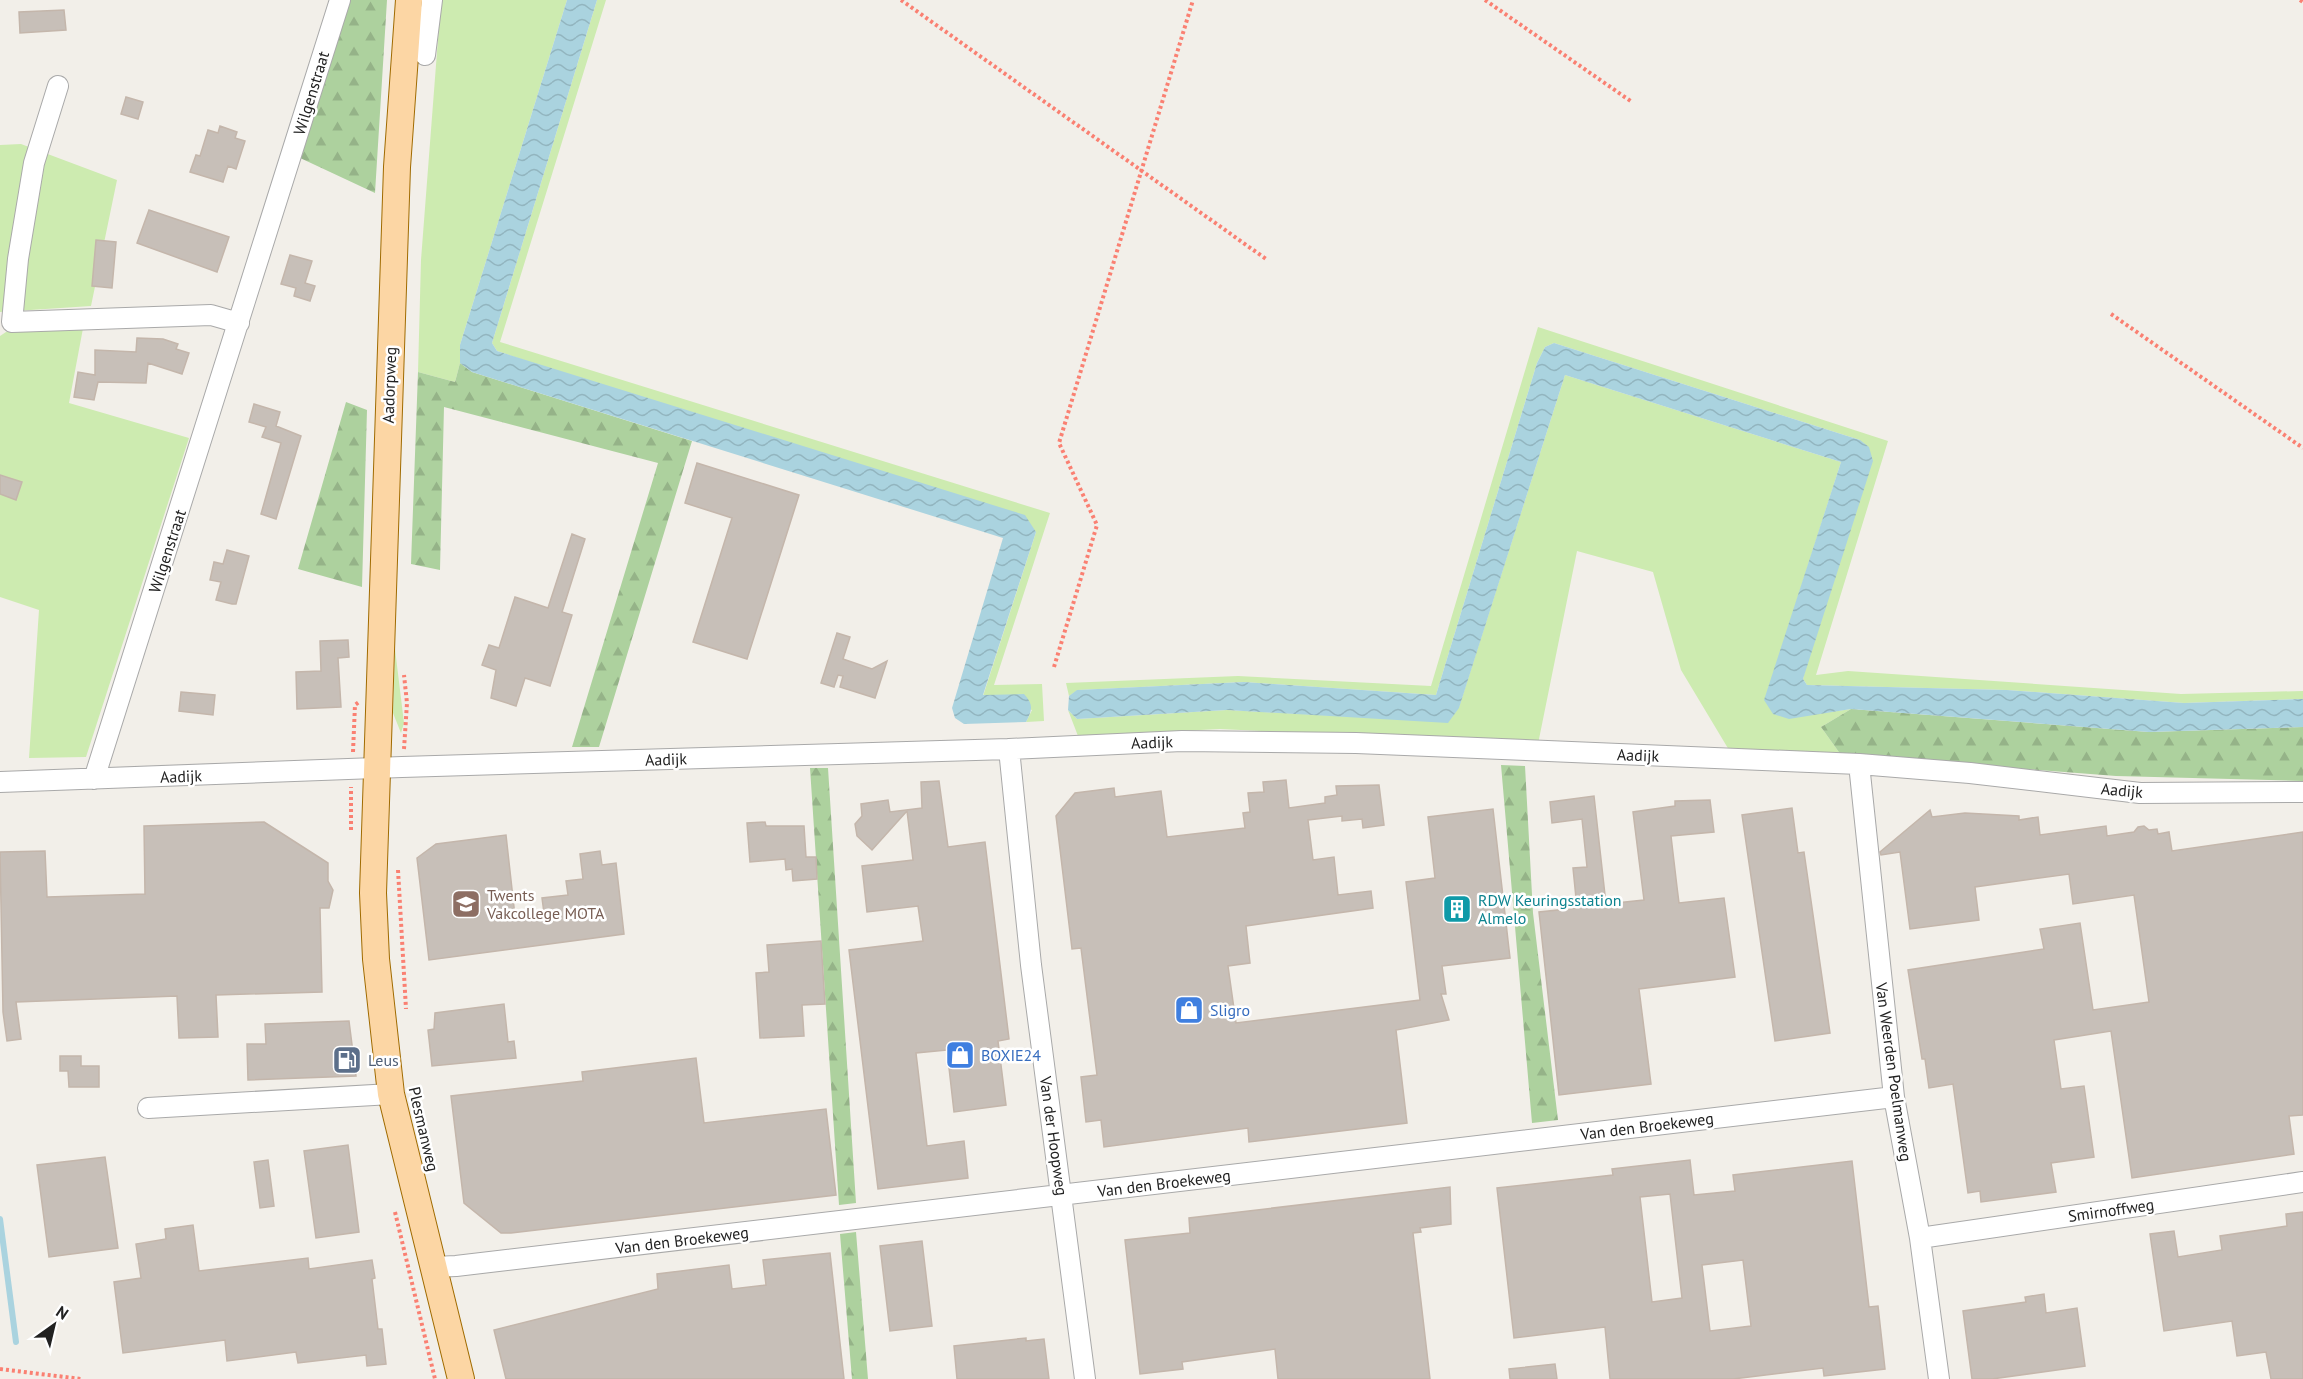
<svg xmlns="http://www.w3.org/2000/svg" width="2303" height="1379" font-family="'PT Sans',sans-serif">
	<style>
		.grass { fill: #cdebb0 }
		.forest { fill: url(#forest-firs) }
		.water { fill: url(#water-waves) }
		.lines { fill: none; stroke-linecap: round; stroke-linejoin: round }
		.stream { stroke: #aad3df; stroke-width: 6 }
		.building { fill: #c7bfb8; stroke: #c4b6ab; stroke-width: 1.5; fill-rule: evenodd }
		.minor-casing { stroke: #a9a9a9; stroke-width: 22 }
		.major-casing { stroke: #a06b00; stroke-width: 28 }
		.path { stroke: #fa8072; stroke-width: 4; stroke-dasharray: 3 3; stroke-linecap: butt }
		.minor { stroke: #fff; stroke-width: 20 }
		.major { stroke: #fcd6a4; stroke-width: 26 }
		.labels { text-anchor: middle; stroke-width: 5; stroke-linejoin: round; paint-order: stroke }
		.street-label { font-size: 16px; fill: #222; stroke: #fff }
		.education-label { font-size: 16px; fill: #785e54; stroke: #fff; text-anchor: start }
		.culture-label { font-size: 16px; fill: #0d838f; stroke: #fff; text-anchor: start }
		.shop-label { font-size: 16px; fill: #366cbe; stroke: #fff; text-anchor: start }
		.service-label { font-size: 16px; fill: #4e5e75; stroke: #fff; text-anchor: start }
	</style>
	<defs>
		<pattern id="forest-firs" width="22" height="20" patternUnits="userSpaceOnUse" patternTransform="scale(1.5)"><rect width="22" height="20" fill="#add19e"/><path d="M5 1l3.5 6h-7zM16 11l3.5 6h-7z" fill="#95b388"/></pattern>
		<pattern id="water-waves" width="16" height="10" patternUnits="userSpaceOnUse" patternTransform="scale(1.5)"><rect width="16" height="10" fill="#aad3df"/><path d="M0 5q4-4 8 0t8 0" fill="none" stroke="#92b5bf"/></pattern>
	</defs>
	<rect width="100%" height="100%" fill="#f2efe9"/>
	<path class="grass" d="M441,0H567L460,345V363L455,382L418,372L421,260Z
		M597,0H606L500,342L1050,513L994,685L1042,684L1044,721L1026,722L1032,710L983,696L1036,532L497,351L492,343Z
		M21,144L117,180L91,306L0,312V145Z
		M84,323L69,403L189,438L86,757L29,758L39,610L0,597V336L6,332Z
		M1538,327L1888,441L1816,675L1848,671L2181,694L2303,691V699L2184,703L2007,690L1807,685L1803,679L1860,440L1554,343L1545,347L1537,363L1436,695L1244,682L1078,690L1069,696L1066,683L1238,676L1431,686Z
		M1565,375L1841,462L1765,700L1789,718L1851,709L1821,727L1841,755L1729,750L1681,670L1653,572L1577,551L1538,744L1220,729L1078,736L1068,710L1077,719L1227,710L1448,722L1459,707Z
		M395,649L404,723L401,733L393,713Z"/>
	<path class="forest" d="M348,0H387L375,193L298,157Z
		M460,363L472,372L692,441L599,747H572L658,463L444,407L440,570L411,564L418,372L455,382Z
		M346,402L367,410L362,587L298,569Z
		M1851,709L2149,732L2303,727V781L2116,776L1841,755L1821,727Z
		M1501,765L1525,766L1533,913L1558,1120L1532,1123Z
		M810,768H828L856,1203L839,1205Z
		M856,1232L868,1379H852L840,1234Z"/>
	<path class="water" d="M567,0H597L492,343L497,351L1025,515L1036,532L983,695L1024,694C1034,705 1032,710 1026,722L964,724L955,718L952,708L1003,538L472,372L460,363V345Z
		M1554,343L1860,440L1869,447L1873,461L1803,679L1807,685L2007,690L2184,703L2303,699V727L2149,732L1851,709L1789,719L1773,714L1764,700L1841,462L1565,375L1459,708L1448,723L1227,710L1077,719L1068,710L1069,696L1077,690L1244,682L1436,695L1537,363L1545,347Z"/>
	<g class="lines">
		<path class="stream" d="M0,1219L16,1342"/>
	</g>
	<path class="building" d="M64,10L66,30L20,33L19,12Z
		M126,97L143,102L138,119L121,114Z
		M220,126L237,132L235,138L245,141L236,169L228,166L223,182L190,172L196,155L200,156L208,130L218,133Z
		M149,210L229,237L217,272L137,243Z
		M96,240L116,242L112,288L92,286Z
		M290,255L312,261L305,283L315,286L310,301L294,296L296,288L281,284Z
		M137,338L163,339L178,344L176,349L189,353L182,374L148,363L146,383L98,382L94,400L74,397L78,372L95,375V350L136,352Z
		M254,404L280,412L276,426L301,436L276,519L261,514L281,443L262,437L266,427L249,422Z
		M697,463L799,495L747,659L693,642L732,518L685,503Z
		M0,475L22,482L16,500L0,494Z
		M572,534L585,539L562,612L572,615L550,686L525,678L516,706L491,698L496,670L482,665L489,645L499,648L515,597L548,608Z
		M227,550L249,556L236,604H232L216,600L221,582L210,580L214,562L223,564Z
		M837,633L850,637L843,659L872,669L887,661L875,698L840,687L843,676L838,675L834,687L821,683Z
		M348,640L349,657L338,658L341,707L297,709L296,672L321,671L320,641Z
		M181,692L215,695L213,715L179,711Z
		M1286,780L1289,808L1325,803V797L1337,795L1336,786L1379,785L1384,825L1363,828L1362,819L1342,821V816L1308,820L1313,860L1334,857L1338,895L1371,891L1373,908L1246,926L1250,963L1228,966L1236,1023L1420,1000L1406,882L1435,878L1428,817L1493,809L1510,958L1442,966L1446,994H1441L1449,1020L1396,1030L1407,1123L1249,1142L1248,1128L1104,1147L1101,1120L1086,1122L1081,1077L1097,1075L1081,948L1072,949L1056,816L1075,793L1114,788L1115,797L1161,791L1167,837L1245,828L1243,813L1250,812L1248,793L1264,792L1263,782Z
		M939,781L948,847L985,842L1009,1039L998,1041L1006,1105L954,1112L947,1050L916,1053L927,1146L964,1141L968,1178L878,1189L849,950L923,941L918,906L867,912L862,866L913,860L907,811L872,850L857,836L855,824L862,816L861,804L888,800L890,812L922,808L921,782Z
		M1594,796L1606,904L1644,900L1633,812L1675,806V801L1710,800L1714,832L1671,836L1677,887L1679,903L1724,898L1735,977L1639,989L1651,1084L1559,1095L1539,912L1577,908L1573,868L1587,867L1582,819L1552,823L1550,802Z
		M1792,808L1798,853L1804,852L1830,1033L1775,1041L1742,815Z
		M1930,810L1932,817L1965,813L2019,816V820L2038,817L2040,835L2106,826L2107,836L2134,832L2138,827L2144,826L2149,830L2157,829L2158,834L2169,832L2172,851L2303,832V1115L2289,1116L2294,1154L2132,1178L2111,1031L2054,1040L2061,1089L2084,1086L2094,1157L2051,1163L2056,1192L1981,1202L1980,1191L1968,1193L1953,1084L1929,1088L1925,1059H1922L1908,970L2044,949L2040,929L2080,923L2093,1010L2149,1002L2134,895L2073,904L2069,874L1975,887L1979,920L1910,929L1900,852L1881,855L1880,852Z
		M264,822L328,863V881L333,890L329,908H320L322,992L216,995L218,1037L179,1038L177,996L16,1002L21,1039L7,1041L3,1012L0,852L45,851L47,897L145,894L144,826Z
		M765,822L766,826H804L806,857H816L817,879L793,881L792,869L786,870L785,859L750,862L747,823Z
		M506,835L515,916L544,913L542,898L568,895L566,881L583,879L580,854L600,851L602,865L616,863L624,934L429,960L417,858L436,844Z
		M821,941L825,1004L802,1005L804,1036L760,1038L756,973L769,972L767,945Z
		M504,1004L508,1042L514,1041L516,1058L432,1066L428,1030L434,1029L435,1013Z
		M349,1021L356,1076L248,1080L247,1044H266L265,1024Z
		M60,1056H81V1066H99V1087H69L68,1071H60Z
		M696,1058L704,1123L826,1109L836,1195L511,1233H501L464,1203L451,1096L583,1081L582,1072Z
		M348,1145L359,1232L316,1238L304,1151Z
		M105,1157L118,1248L49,1257L37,1165Z
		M268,1160L274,1206L260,1208L254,1162Z
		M1690,1160L1694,1195L1735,1191L1733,1175L1852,1161L1869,1307L1878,1306L1885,1369L1824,1376L1823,1368L1733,1379H1610L1605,1327L1514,1338L1497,1188L1613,1175L1612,1169ZM1670,1194L1682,1298L1652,1302L1640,1197ZM1743,1260L1751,1326L1710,1331L1702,1265Z
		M1450,1187L1451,1224L1420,1228L1421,1232L1413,1233L1430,1379H1278L1275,1349L1182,1362L1183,1369L1140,1374L1125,1240L1190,1233L1189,1218Z
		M2303,1212V1379H2271L2266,1352L2237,1356L2232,1321L2164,1331L2150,1234L2174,1231L2178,1257L2222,1250L2220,1236L2287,1226L2286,1214Z
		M193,1225L199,1271L308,1258L309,1269L372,1260L375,1278L372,1279L378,1329H382L386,1364L367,1366L366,1355L298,1363L296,1352L227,1361L225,1340L123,1353L114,1282L141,1278L136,1244L166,1239L165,1229Z
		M922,1241L932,1326L890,1331L880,1246Z
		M830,1253L844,1379H506L494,1330L658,1289L657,1274L729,1265L732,1289L766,1285L763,1260Z
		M2044,1294L2046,1313L2077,1308L2085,1366L1992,1379H1972L1963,1311L2026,1302L2025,1297Z
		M1026,1338V1341L1044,1339L1049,1379H957L954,1346Z
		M1555,1364L1557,1379H1510L1509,1369Z"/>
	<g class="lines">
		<g class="minor-casing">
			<path id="minor" d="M425,55L432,0
				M58,86L34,163L18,259L12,322L211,315L239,323
				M1009,749L1031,965L1085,1379
				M1859,764L1894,1097L1920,1238L1939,1379
				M94,779L340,0
				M0,782L402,767L1009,749L1182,741L1356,743L1859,764L1970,773L2140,793L2303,792
				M148,1108L391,1094
				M1920,1238L2303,1182
				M434,1267L456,1266L1894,1097"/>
		</g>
		<g class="major-casing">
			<path id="major" d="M409,0L397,167L373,893L376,959L391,1094L461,1379"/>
		</g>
		<path class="path" d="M901,0L1266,259
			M1485,0L1632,102
			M2300,0L2303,2
			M2111,314L2303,448
			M1054,667L1097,525L1059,443L1193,0
			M404,749L407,703L404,675
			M353,752L355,705L359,702
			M351,830V787
			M398,870L406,1009
			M395,1212L435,1379
			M0,1369L81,1379"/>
		<use href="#minor" class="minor"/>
		<use href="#major" class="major"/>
	</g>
	<defs>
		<g id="school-square" transform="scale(1.5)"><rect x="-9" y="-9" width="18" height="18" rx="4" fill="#8d6e63" stroke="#fff"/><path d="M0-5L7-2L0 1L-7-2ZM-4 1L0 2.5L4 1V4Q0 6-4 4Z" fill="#fff"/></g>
		<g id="building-square" transform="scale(1.5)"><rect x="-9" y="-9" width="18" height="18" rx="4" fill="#0f9aa8" stroke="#fff"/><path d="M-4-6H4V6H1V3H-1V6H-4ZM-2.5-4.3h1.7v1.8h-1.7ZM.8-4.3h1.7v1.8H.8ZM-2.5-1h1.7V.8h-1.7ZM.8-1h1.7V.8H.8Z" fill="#fff"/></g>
		<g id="shop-square" transform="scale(1.5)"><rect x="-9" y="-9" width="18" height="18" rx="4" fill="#3f7fe0" stroke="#fff"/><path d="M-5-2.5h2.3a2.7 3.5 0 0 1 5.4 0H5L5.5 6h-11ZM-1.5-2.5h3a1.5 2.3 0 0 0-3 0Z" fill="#fff"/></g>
		<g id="fuel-square" transform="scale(1.5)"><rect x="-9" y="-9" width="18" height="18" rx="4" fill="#5c6f8a" stroke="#fff"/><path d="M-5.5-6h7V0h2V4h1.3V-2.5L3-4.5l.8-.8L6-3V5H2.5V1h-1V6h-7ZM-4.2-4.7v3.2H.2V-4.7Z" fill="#fff"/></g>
	</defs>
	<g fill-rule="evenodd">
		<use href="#school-square" x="466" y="904"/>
		<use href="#building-square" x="1457" y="909"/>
		<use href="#shop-square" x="1189" y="1010"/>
		<use href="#shop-square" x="960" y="1055"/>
		<use href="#fuel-square" x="347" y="1060"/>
	</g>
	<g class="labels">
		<g class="street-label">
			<text transform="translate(311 93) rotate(-73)" y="6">Wilgenstraat</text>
			<text transform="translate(389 385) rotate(-88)" y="6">Aadorpweg</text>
			<text transform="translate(167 551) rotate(-72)" y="6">Wilgenstraat</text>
			<text transform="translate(1152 742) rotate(-2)" y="6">Aadijk</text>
			<text transform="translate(1638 755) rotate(2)" y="6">Aadijk</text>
			<text transform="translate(666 759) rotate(-2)" y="6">Aadijk</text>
			<text transform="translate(181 776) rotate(-2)" y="6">Aadijk</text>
			<text transform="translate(2122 790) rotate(5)" y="6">Aadijk</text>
			<text transform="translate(1894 1072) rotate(82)" y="6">Van Weerden Poelmanweg</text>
			<text transform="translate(1647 1126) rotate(-7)" y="6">Van den Broekeweg</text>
			<text transform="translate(424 1129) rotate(77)" y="6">Plesmanweg</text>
			<text transform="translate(1054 1136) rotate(82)" y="6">Van der Hoopweg</text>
			<text transform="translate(1164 1183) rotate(-7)" y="6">Van den Broekeweg</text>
			<text transform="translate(2111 1210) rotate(-8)" y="6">Smirnoffweg</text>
			<text transform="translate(682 1240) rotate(-7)" y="6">Van den Broekeweg</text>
		</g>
		<g class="education-label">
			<text x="487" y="901">Twents<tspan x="487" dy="18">Vakcollege MOTA</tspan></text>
		</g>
		<g class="culture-label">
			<text x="1478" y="906">RDW Keuringsstation<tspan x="1478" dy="18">Almelo</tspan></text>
		</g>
		<g class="shop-label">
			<text x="1210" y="1016">Sligro</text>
			<text x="981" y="1061">BOXIE24</text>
		</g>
		<g class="service-label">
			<text x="368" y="1066">Leus</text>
		</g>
	</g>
	<g transform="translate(54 1325) rotate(34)" stroke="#ffffff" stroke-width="4.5" paint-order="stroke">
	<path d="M0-4.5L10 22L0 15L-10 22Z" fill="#222222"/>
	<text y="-9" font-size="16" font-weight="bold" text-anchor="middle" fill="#222222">N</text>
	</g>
</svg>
